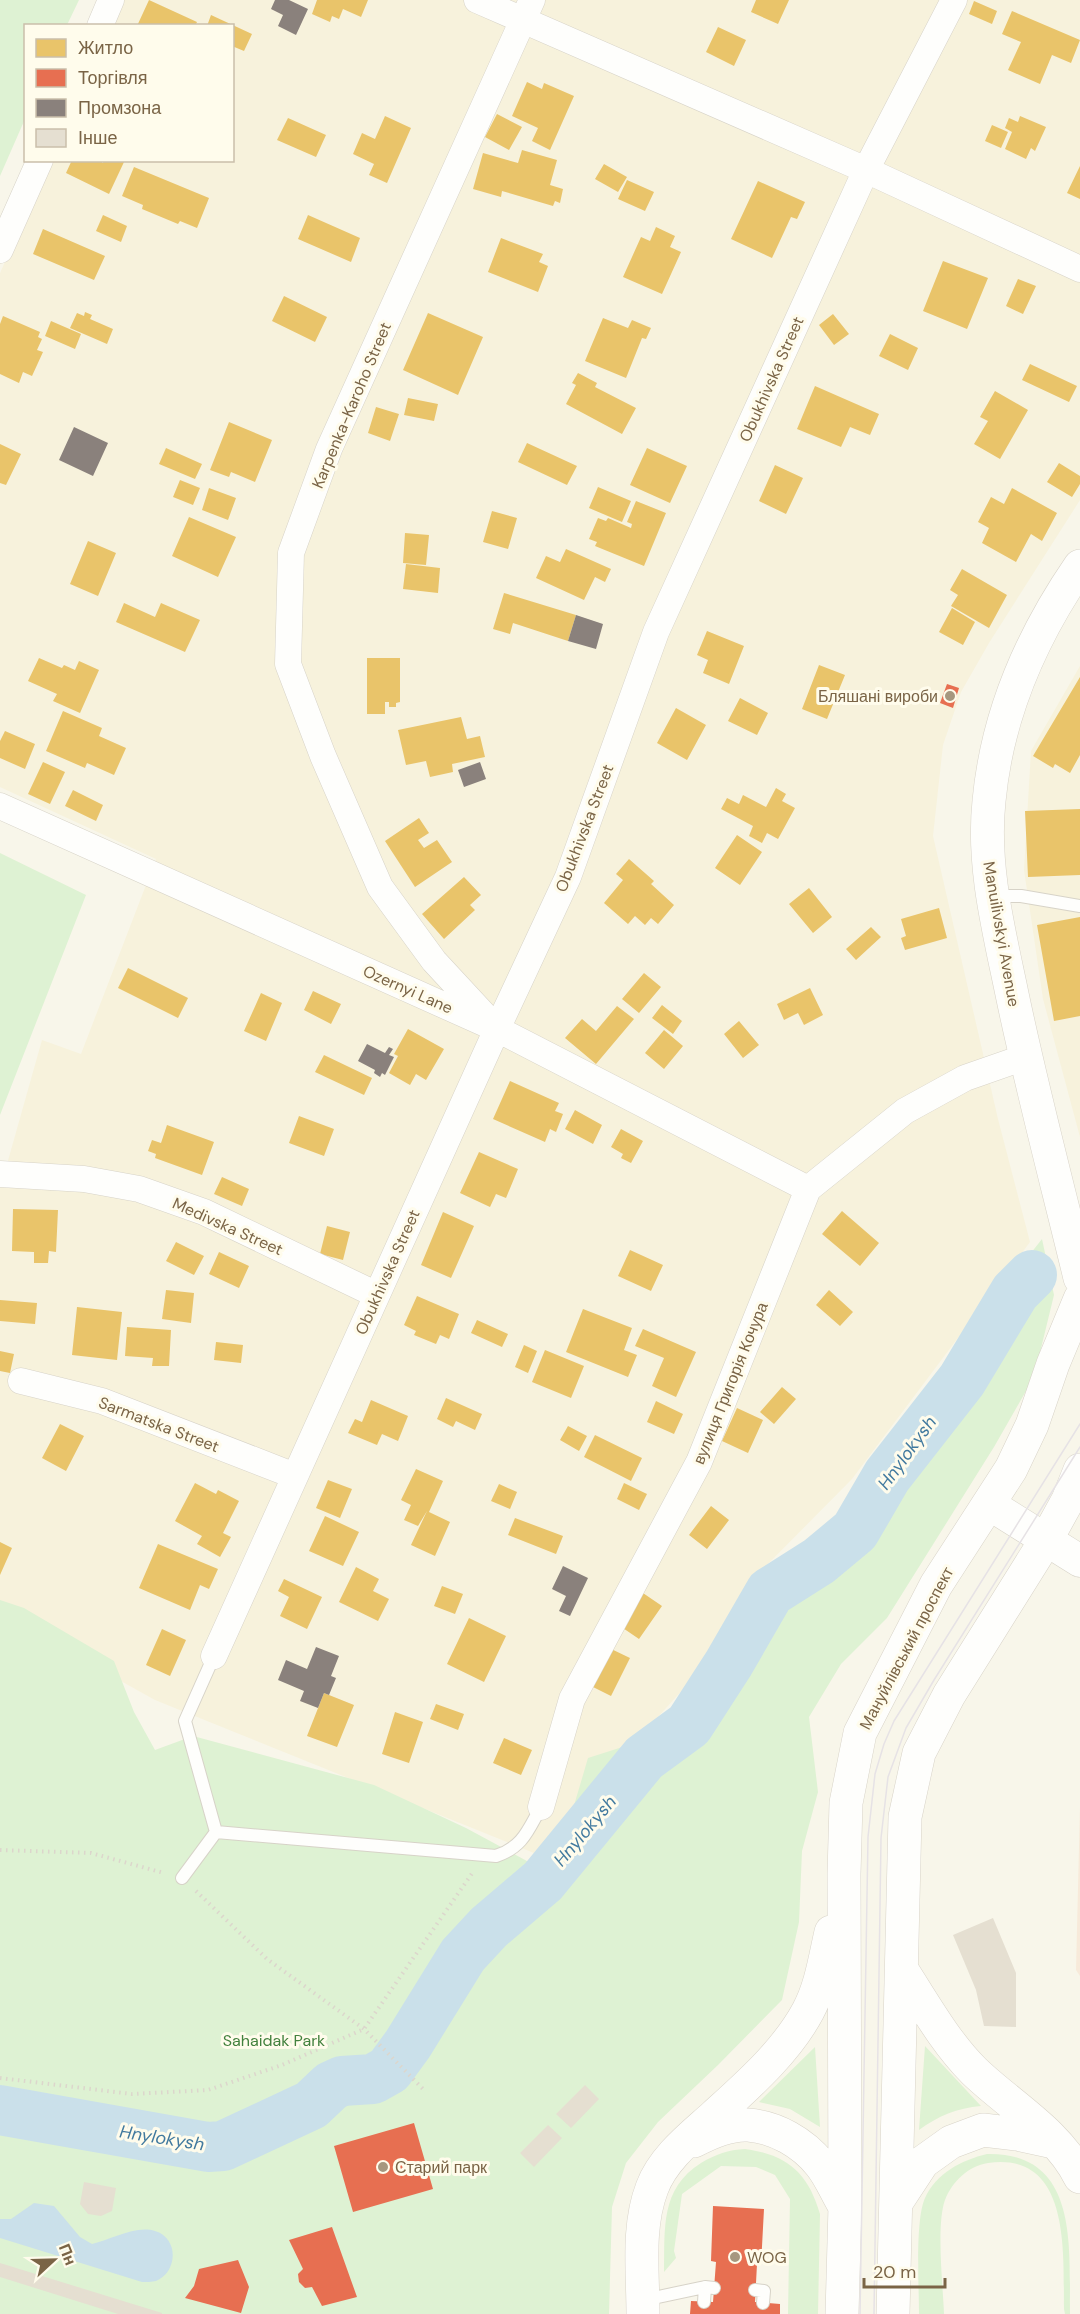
<svg xmlns="http://www.w3.org/2000/svg" width="1080" height="2314" font-family="'DM Sans',sans-serif">
	<style>
		.residential { fill: #f7f2dc }
		.commercial { fill: #f7eada }
		.green { fill: #def2d3 }
		.water { fill: #cae0ea }
		.homes { fill: #e9c46a }
		.shops { fill: #e76f51 }
		.industry { fill: #8a817c }
		.lines { fill: none; stroke-linecap: round; stroke-linejoin: round }
		.river { stroke: #cae0ea; stroke-width: 50 }
		.building { fill: #e5dfd1 }
		.service-casing { stroke: #d7d3c8; stroke-width: 14 }
		.minor-casing { stroke: #d7d3c8; stroke-width: 27 }
		.tertiary-casing { stroke: #d7d3c8; stroke-width: 33 }
		.secondary-casing { stroke: #d8d3c8; stroke-width: 34 }
		.path { stroke: #dcd6cc; stroke-width: 4; stroke-dasharray: 1.5 4.5; stroke-linecap: butt }
		.service { stroke: #fefefc; stroke-width: 12 }
		.minor { stroke: #fefefc; stroke-width: 26 }
		.tertiary { stroke: #fefefc; stroke-width: 32 }
		.secondary { stroke: #fefefc; stroke-width: 33 }
		.tram { stroke: #e6e2e5; stroke-width: 1.5 }
		.poi-dot { fill: #a6977f; stroke: #fffcec; stroke-width: 2 }
		.labels { text-anchor: middle; stroke-width: 6; stroke-linejoin: round; paint-order: stroke }
		.street-label { font-size: 16px; fill: #7a6446; stroke: #fffcec }
		.poi-label { font-size: 16px; fill: #7a6446; stroke: #fffcec; text-anchor: start }
		.park-label { font-size: 16px; fill: #42813d; stroke: #fffcec }
		.water-label { font-size: 18px; font-style: italic; fill: #427a9f; stroke: #fffcec }
	</style>
	<rect width="100%" height="100%" fill="#f8f6ea"/>
	<path class="residential" d="M122,0H1080V500L989,643L961,692L943,745L933,836L998,1119L1030,1242L852,1479L757,1575L687,1685L534,1853L155,1700L0,1614V1189L42,1040L81,1054L156,859L0,787V273L50,161L232,160V26L110,25Z
		M1080,666V1137L1043,999L1024,870L1031,751Z"/>
	<path class="commercial" d="M1080,1806V1976L1076,1970Z"/>
	<path class="green" d="M0,0H79L67,25L26,26L25,119L0,176Z
		M0,853L86,895L0,1115Z
		M1042,1239L1054,1295L1034,1377L994,1447L887,1618L841,1664L809,1717L818,1792L802,1851L799,1922L782,2000L718,2065L658,2122L626,2163L612,2207L609,2314H0V1600L24,1608L114,1661L134,1712L155,1750L193,1736L374,1785L466,1828L538,1867L565,1836L588,1758L638,1742L710,1692L775,1601L834,1543L863,1507L933,1377Z
		M925,2046L981,2106C957,2108 938,2116 919,2130Z
		M815,2047L820,2127L790,2109L759,2102Z
		M745,2149C788,2155 808,2173 820,2214L818,2314H788L790,2199L775,2175L756,2167L721,2166L682,2194L674,2251L676,2258L664,2272C665,2228 660,2189 701,2163C716,2154 728,2150 745,2149Z
		M987,2154C1080,2152 1069,2248 1070,2314H1065L1064,2309C1063,2255 1072,2151 988,2163C968,2166 952,2182 945,2200C936,2225 943,2286 944,2314H919C919,2287 915,2220 925,2198C936,2173 962,2160 987,2154Z"/>
	<path class="water" d="M34,2203L54,2206L80,2237L92,2244C111,2240 135,2225 155,2231C179,2238 178,2272 156,2281C152,2282 146,2282 142,2282L0,2238V2219H11Z"/>
	<path class="homes" d="M149,0L197,22L195,26H137Z
		M317,0H368L361,17L343,9L339,19L332,16L330,22L312,14Z
		M756,0H789L778,24L751,12Z
		M974,1L997,11L992,24L969,14Z
		M1012,11L1080,40L1071,63L1052,55L1040,84L1008,70L1021,42L1002,34Z
		M211,15L252,34L244,51L232,46V26H207Z
		M718,27L746,40L734,66L706,52Z
		M527,82L542,89L544,83L574,96L550,150L532,141L538,128L512,116Z
		M497,114L522,127L509,150L485,137Z
		M385,116L411,128L387,183L369,175L374,164L353,154L362,133L375,139Z
		M1020,116L1046,127L1035,151L1031,148L1026,159L1005,149L1012,132L1005,128L1009,118L1018,122Z
		M288,118L326,135L316,157L277,140Z
		M992,125L1008,132L1001,148L985,141Z
		M522,150L557,160L550,185L563,189L560,203L555,201L553,206L502,191L501,197L473,189L483,153L518,163Z
		M72,160H99L103,163L104,160L124,162L109,194L66,173Z
		M604,164L627,177L618,192L595,179Z
		M1080,166V199L1067,193Z
		M134,167L209,198L197,228L180,221L178,224L142,209L143,205L122,196Z
		M627,180L654,192L645,211L618,199Z
		M758,181L805,202L797,219L791,217L772,258L731,239Z
		M103,215L127,226L121,242L96,231Z
		M308,215L360,238L351,262L298,239Z
		M656,227L675,236L670,247L681,252L662,294L623,277L641,237L650,241Z
		M43,229L105,256L94,280L33,254Z
		M501,238L543,254L539,262L548,266L538,292L488,272Z
		M943,261L988,278L967,329L923,311Z
		M1018,279L1036,286L1023,314L1006,306Z
		M284,296L327,317L315,342L272,321Z
		M85,312L92,315L90,319L113,329L107,344L70,328L77,313L84,316Z
		M428,313L483,337L458,395L403,370Z
		M833,314L849,334L834,345L819,325Z
		M3,316L40,332L38,337L42,339L37,350L43,352L32,376L23,372L19,383L0,374V324Z
		M603,318L628,328L632,320L651,328L646,339L642,338L626,378L585,361Z
		M51,321L81,334L75,349L45,336Z
		M890,334L918,348L908,370L879,356Z
		M1030,364L1077,386L1069,402L1022,380Z
		M578,373L597,383L595,387L636,408L622,434L566,404L576,385L572,383Z
		M815,386L879,414L870,435L850,427L841,447L797,429Z
		M995,391L1028,410L1000,459L974,444L988,421L980,417Z
		M408,398L438,404L434,421L404,415Z
		M376,407L399,414L390,441L368,433Z
		M229,422L272,440L255,482L231,472L229,477L210,470Z
		M527,443L577,466L567,485L518,462Z
		M0,444L21,454L6,485L0,483Z
		M166,448L202,464L195,479L159,464Z
		M647,448L687,466L670,503L630,485Z
		M1059,463L1080,476V484L1072,497L1047,482Z
		M775,465L803,478L786,514L759,501Z
		M180,480L200,488L193,505L173,497Z
		M598,487L631,501L622,522L589,508Z
		M209,488L236,498L228,520L202,510Z
		M1012,488L1057,513L1042,541L1031,534L1016,562L982,543L989,528L978,522L991,497L1004,504Z
		M636,501L666,513L644,566L595,546L597,542L589,539L598,518L606,521L608,518L631,528L632,524L627,522Z
		M492,511L517,518L508,549L483,542Z
		M189,517L236,537L218,577L172,556Z
		M405,533L429,535L426,565L403,563Z
		M88,541L116,553L98,596L70,584Z
		M566,549L611,569L605,582L595,577L584,600L536,578L546,556L560,562Z
		M406,564L440,568L438,593L403,589Z
		M962,569L1007,595L989,628L951,606L958,595L950,590Z
		M504,593L576,615L568,641L513,623L510,634L493,629Z
		M124,603L155,617L161,603L200,620L185,652L116,622Z
		M952,608L975,622L963,645L939,632Z
		M707,631L744,646L729,684L703,673L708,660L697,655Z
		M39,658L62,668L64,665L75,670L79,661L99,670L80,713L53,701L57,694L28,681Z
		M367,658H400V702L396,703V707H389V702H385V714H367Z
		M819,665L845,675L827,719L802,709Z
		M1080,677V755L1070,773L1055,764L1053,768L1033,756Z
		M740,698L768,713L757,735L728,721Z
		M676,708L706,725L687,760L657,743Z
		M63,711L102,728L99,736L126,748L114,775L87,763L85,768L46,751Z
		M461,717L467,739L480,736L485,757L452,764L453,772L430,777L426,761L406,765L398,730Z
		M5,731L35,744L25,769L0,758V741Z
		M43,762L65,772L50,804L28,794Z
		M776,788L786,794L782,801L795,808L778,839L767,833L762,843L749,836L753,826L721,809L727,798L739,804L743,795L766,807Z
		M73,790L103,805L96,821L65,806Z
		M1080,809V875L1028,877L1025,811Z
		M419,818L429,833L418,840L424,848L437,840L452,862L415,887L385,841Z
		M737,835L762,852L740,885L715,868Z
		M629,859L654,881L651,884L674,905L658,924L651,918L645,925L635,916L628,924L604,903L623,880L616,874Z
		M464,877L481,895L470,905L475,910L444,939L422,914Z
		M809,888L832,917L813,933L789,904Z
		M939,908L947,938L905,950L901,938L906,936L901,919Z
		M1080,917V1016L1054,1021L1037,925Z
		M871,927L881,937L856,960L846,949Z
		M128,968L188,998L178,1018L118,988Z
		M644,973L661,987L639,1013L622,999Z
		M810,988L823,1015L804,1025L798,1013L784,1020L777,1004Z
		M313,991L341,1004L331,1024L304,1010Z
		M261,993L282,1003L266,1041L244,1031Z
		M662,1005L682,1021L673,1034L652,1018Z
		M617,1006L634,1019L596,1064L565,1038L582,1019L596,1031Z
		M739,1021L759,1045L743,1058L724,1034Z
		M408,1029L444,1049L426,1080L416,1074L410,1085L389,1073L398,1056L394,1054Z
		M664,1030L683,1046L664,1069L645,1053Z
		M324,1055L372,1078L364,1095L315,1072Z
		M510,1081L559,1103L555,1111L563,1114L556,1132L550,1129L545,1142L493,1119Z
		M575,1110L602,1125L593,1144L565,1129Z
		M299,1116L334,1129L324,1156L289,1143Z
		M167,1125L214,1142L202,1175L155,1158L156,1154L148,1151L152,1140L161,1143Z
		M621,1129L643,1141L631,1163L621,1158L623,1154L611,1147Z
		M479,1152L518,1169L506,1198L496,1194L490,1207L460,1193Z
		M222,1177L249,1189L242,1206L214,1194Z
		M13,1209L58,1210L56,1252L49,1251L48,1263H34V1252L12,1251Z
		M842,1211L879,1243L860,1266L822,1234Z
		M443,1212L474,1226L451,1278L421,1265Z
		M327,1226L350,1232L343,1260L320,1254Z
		M176,1242L204,1256L194,1275L166,1261Z
		M630,1250L663,1265L651,1291L618,1276Z
		M219,1252L249,1266L239,1288L209,1274Z
		M166,1290L194,1293L191,1323L162,1319Z
		M829,1290L853,1312L840,1326L816,1305Z
		M417,1296L459,1314L449,1339L440,1335L436,1344L414,1335L416,1331L404,1325Z
		M0,1300L37,1303L35,1324L0,1321Z
		M77,1307L122,1312L117,1360L72,1355Z
		M583,1309L632,1328L624,1350L637,1355L628,1377L566,1352Z
		M477,1320L508,1334L502,1347L471,1333Z
		M127,1327L171,1330L169,1366H152L153,1358L125,1356Z
		M643,1329L696,1352L676,1397L652,1386L664,1358L635,1346Z
		M216,1342L243,1345L241,1363L214,1360Z
		M524,1345L537,1351L528,1373L515,1367Z
		M545,1350L584,1366L571,1398L532,1382Z
		M0,1351L14,1354L10,1373L0,1371Z
		M782,1387L796,1399L774,1424L760,1412Z
		M446,1398L482,1414L475,1430L456,1421L453,1427L437,1419Z
		M371,1400L408,1416L398,1441L382,1434L377,1445L348,1433L355,1419L362,1422Z
		M656,1401L683,1414L674,1434L647,1422Z
		M737,1408L763,1420L748,1453L722,1441Z
		M60,1424L84,1436L66,1471L42,1458Z
		M568,1426L587,1436L579,1451L560,1440Z
		M595,1435L642,1458L631,1481L584,1457Z
		M416,1469L443,1481L429,1512L450,1522L435,1556L411,1545L427,1511L418,1526L404,1520L411,1505L401,1500Z
		M328,1480L352,1489L340,1518L316,1508Z
		M195,1483L216,1494L218,1490L239,1501L223,1533L231,1537L220,1557L197,1544L202,1536L175,1521Z
		M624,1483L647,1494L639,1510L617,1499Z
		M499,1484L517,1492L510,1509L491,1501Z
		M711,1506L729,1520L707,1549L689,1535Z
		M325,1516L359,1532L343,1566L309,1551Z
		M515,1518L563,1536L556,1554L508,1535Z
		M0,1542L12,1548L0,1575Z
		M158,1544L218,1569L209,1589L200,1585L190,1610L139,1588Z
		M356,1567L379,1579L373,1591L389,1599L378,1621L339,1602Z
		M284,1579L322,1597L307,1629L280,1616L289,1597L278,1591Z
		M442,1586L463,1594L455,1614L434,1606Z
		M640,1591L662,1606L639,1639L617,1624Z
		M469,1618L506,1636L484,1682L447,1664Z
		M162,1629L186,1640L170,1676L146,1665Z
		M605,1646L630,1658L611,1696L587,1684Z
		M324,1693L354,1705L337,1747L307,1736Z
		M436,1704L464,1714L458,1730L430,1719Z
		M395,1712L423,1722L409,1763L382,1754Z
		M504,1738L532,1750L521,1775L493,1763Z"/>
	<path class="shops" d="M947,684L959,688L953,708L940,703Z
		M414,2123L433,2189L353,2212L334,2146Z
		M713,2206L764,2209L761,2265L757,2264L755,2302L780,2304V2314H690L691,2301L713,2302L716,2262L711,2261Z
		M332,2227L357,2297L322,2306L312,2287L305,2288L299,2282L298,2274L303,2269L289,2240Z
		M238,2260L249,2287L241,2313L185,2298L194,2286L199,2269Z"/>
	<path class="industry" d="M275,0H289L308,9L296,35L278,26L283,15L271,9Z
		M74,427L108,443L93,476L59,460Z
		M576,615L603,624L596,649L568,641Z
		M480,762L486,779L464,787L458,770Z
		M367,1044L385,1053L389,1047L393,1049L389,1055L394,1057L385,1075L382,1073L380,1077L374,1073L375,1070L358,1061Z
		M563,1566L588,1578L570,1616L559,1611L566,1596L552,1589Z
		M316,1647L339,1656L331,1676L336,1678L329,1695L324,1693L318,1708L300,1701L304,1691L278,1680L286,1660L307,1669Z"/>
	<g class="lines">
		<path class="river" d="M0,2110L208,2147L223,2146L311,2105L331,2086L342,2081L373,2079L389,2070L408,2044L463,1955L489,1927L543,1881L644,1758L689,1725L729,1663L770,1592L819,1561L855,1531L887,1476L962,1380L1015,1292L1032,1275"/>
	</g>
	<path class="building" d="M993,1918L1016,1973V2027L984,2026L976,1990L953,1935Z
		M585,2085L599,2099L571,2128L556,2114Z
		M548,2125L562,2138L534,2167L520,2153Z
		M84,2182L116,2188L112,2211L101,2216L88,2214L80,2204Z
		M0,2263L162,2313V2314H118L0,2277Z"/>
	<g class="lines">
		<g class="service-casing">
			<path id="service" d="M994,896H1021L1080,906
				M216,1832L496,1856C523,1847 528,1830 541,1807
				M182,1878L216,1832L185,1721L214,1656
				M755,2290L764,2291L763,2303
				M644,2300L705,2287L714,2288
				M704,2302L705,2287"/>
		</g>
		<g class="minor-casing">
			<path id="minor" d="M477,0L866,170L1080,269
				M100,26L111,0
				M0,250L40,160
				M0,806L497,1029L808,1189
				M497,1029L434,961L380,887L323,756L288,664L291,553L329,449L532,0
				M0,1174L84,1179L139,1189L204,1212L377,1295
				M21,1381L102,1401L295,1476
				M214,1656L497,1029L568,877L656,632L866,170L954,0
				M541,1807L572,1699L699,1462L808,1189L905,1111L965,1078L1025,1057"/>
		</g>
		<g class="tertiary-casing">
			<path id="tertiary" d="M989,1504L1080,1561"/>
		</g>
		<g class="secondary-casing">
			<path id="secondary" d="M1080,566C1031,637 997,715 989,801C982,866 999,931 1012,994C1032,1090 1057,1183 1080,1278
				M902,1970C924,2004 945,2042 974,2071C1009,2105 1058,2132 1080,2177
				M694,2141C709,2133 730,2124 748,2125C776,2127 803,2143 820,2164C830,2176 836,2192 844,2205
				M896,2203L923,2162L951,2142L983,2130L1017,2134L1053,2142
				M643,2314C643,2272 637,2227 652,2188C663,2158 692,2136 714,2116C748,2085 786,2052 808,2011C821,1987 825,1958 831,1932
				M842,2314L845,2206L844,1874L846,1803L860,1733L936,1585L1011,1469L1032,1425L1053,1364L1080,1299
				M893,2314L905,1817L919,1753L949,1695L1046,1540L1068,1500L1080,1470"/>
		</g>
		<path class="path" d="M0,1850L91,1853L164,1873
			M196,1891L267,1959L364,2029L425,2091
			M0,2078L132,2094L208,2090L282,2065L364,2029L473,1872"/>
		<use href="#service" class="service"/>
		<use href="#minor" class="minor"/>
		<use href="#tertiary" class="tertiary"/>
		<use href="#secondary" class="secondary"/>
		<path class="tram" d="M860,2314L868,1837L875,1774L884,1744L894,1721L1080,1424
			M874,2314L881,1838L888,1777L906,1728L934,1680L1080,1447"/>
	</g>
	<g class="poi-dot">
		<circle cx="950" cy="696" r="6"/>
		<circle cx="383" cy="2167" r="6"/>
		<circle cx="735" cy="2257" r="6"/>
	</g>
	<g class="labels">
		<g class="street-label">
			<text transform="translate(771 379) rotate(-66)" y="6">Obukhivska Street</text>
			<text transform="translate(351 405) rotate(-67)" y="6">Karpenka-Karoho Street</text>
			<text transform="translate(584 828) rotate(-69)" y="6">Obukhivska Street</text>
			<text transform="translate(1002 934) rotate(80)" y="6">Manuilivskyi Avenue</text>
			<text transform="translate(408 989) rotate(24)" y="6">Ozernyi Lane</text>
			<text transform="translate(228 1226) rotate(24)" y="6">Medivska Street</text>
			<text transform="translate(387 1272) rotate(-66)" y="6">Obukhivska Street</text>
			<text transform="translate(730 1383) rotate(-68)" y="6">вулиця Григорія Кочура</text>
			<text transform="translate(159 1424) rotate(21)" y="6">Sarmatska Street</text>
			<text transform="translate(906 1648) rotate(-62)" y="6">Мануйлівський проспект</text>
		</g>
		<g class="poi-label">
			<text x="938" y="702" text-anchor="end">Бляшані вироби</text>
			<text x="395" y="2173">Старий парк</text>
			<text x="747" y="2263">WOG</text>
		</g>
		<g class="park-label">
			<text x="274" y="2046">Sahaidak Park</text>
		</g>
		<g class="water-label">
			<text transform="translate(907 1453) rotate(-54)" y="6">Hnylokysh</text>
			<text transform="translate(585 1831) rotate(-50)" y="6">Hnylokysh</text>
			<text transform="translate(162 2138) rotate(9)" y="6">Hnylokysh</text>
		</g>
	</g>
	<rect x="24" y="24" width="210" height="138" fill="#fffcec" stroke="#cabfaa" stroke-width="1.5"/>
	<rect x="36" y="39" width="30" height="18" fill="#e9c46a" stroke="#cabfaa" stroke-width="1.5"/>
	<text x="78" y="54" font-size="18" fill="#7a6446">Житло</text>
	<rect x="36" y="69" width="30" height="18" fill="#e76f51" stroke="#cabfaa" stroke-width="1.5"/>
	<text x="78" y="84" font-size="18" fill="#7a6446">Торгівля</text>
	<rect x="36" y="99" width="30" height="18" fill="#8a817c" stroke="#cabfaa" stroke-width="1.5"/>
	<text x="78" y="114" font-size="18" fill="#7a6446">Промзона</text>
	<rect x="36" y="129" width="30" height="18" fill="#e5dfd1" stroke="#cabfaa" stroke-width="1.5"/>
	<text x="78" y="144" font-size="18" fill="#7a6446">Інше</text>
	<g transform="translate(54 2260) rotate(68)" stroke="#fffcec" stroke-width="4.5" paint-order="stroke">
	<path d="M0-4.5L10 22L0 15L-10 22Z" fill="#7a6446"/>
	<text y="-9" font-size="16" font-weight="bold" text-anchor="middle" fill="#7a6446">Пн</text>
	</g>
	<path d="M864 2278v9h81v-9" fill="none" stroke="#7a6446" stroke-width="3"/>
	<text x="873" y="2278" font-size="18" fill="#7a6446" stroke="#fffcec" stroke-width="4.5" paint-order="stroke">20 m</text>
</svg>
